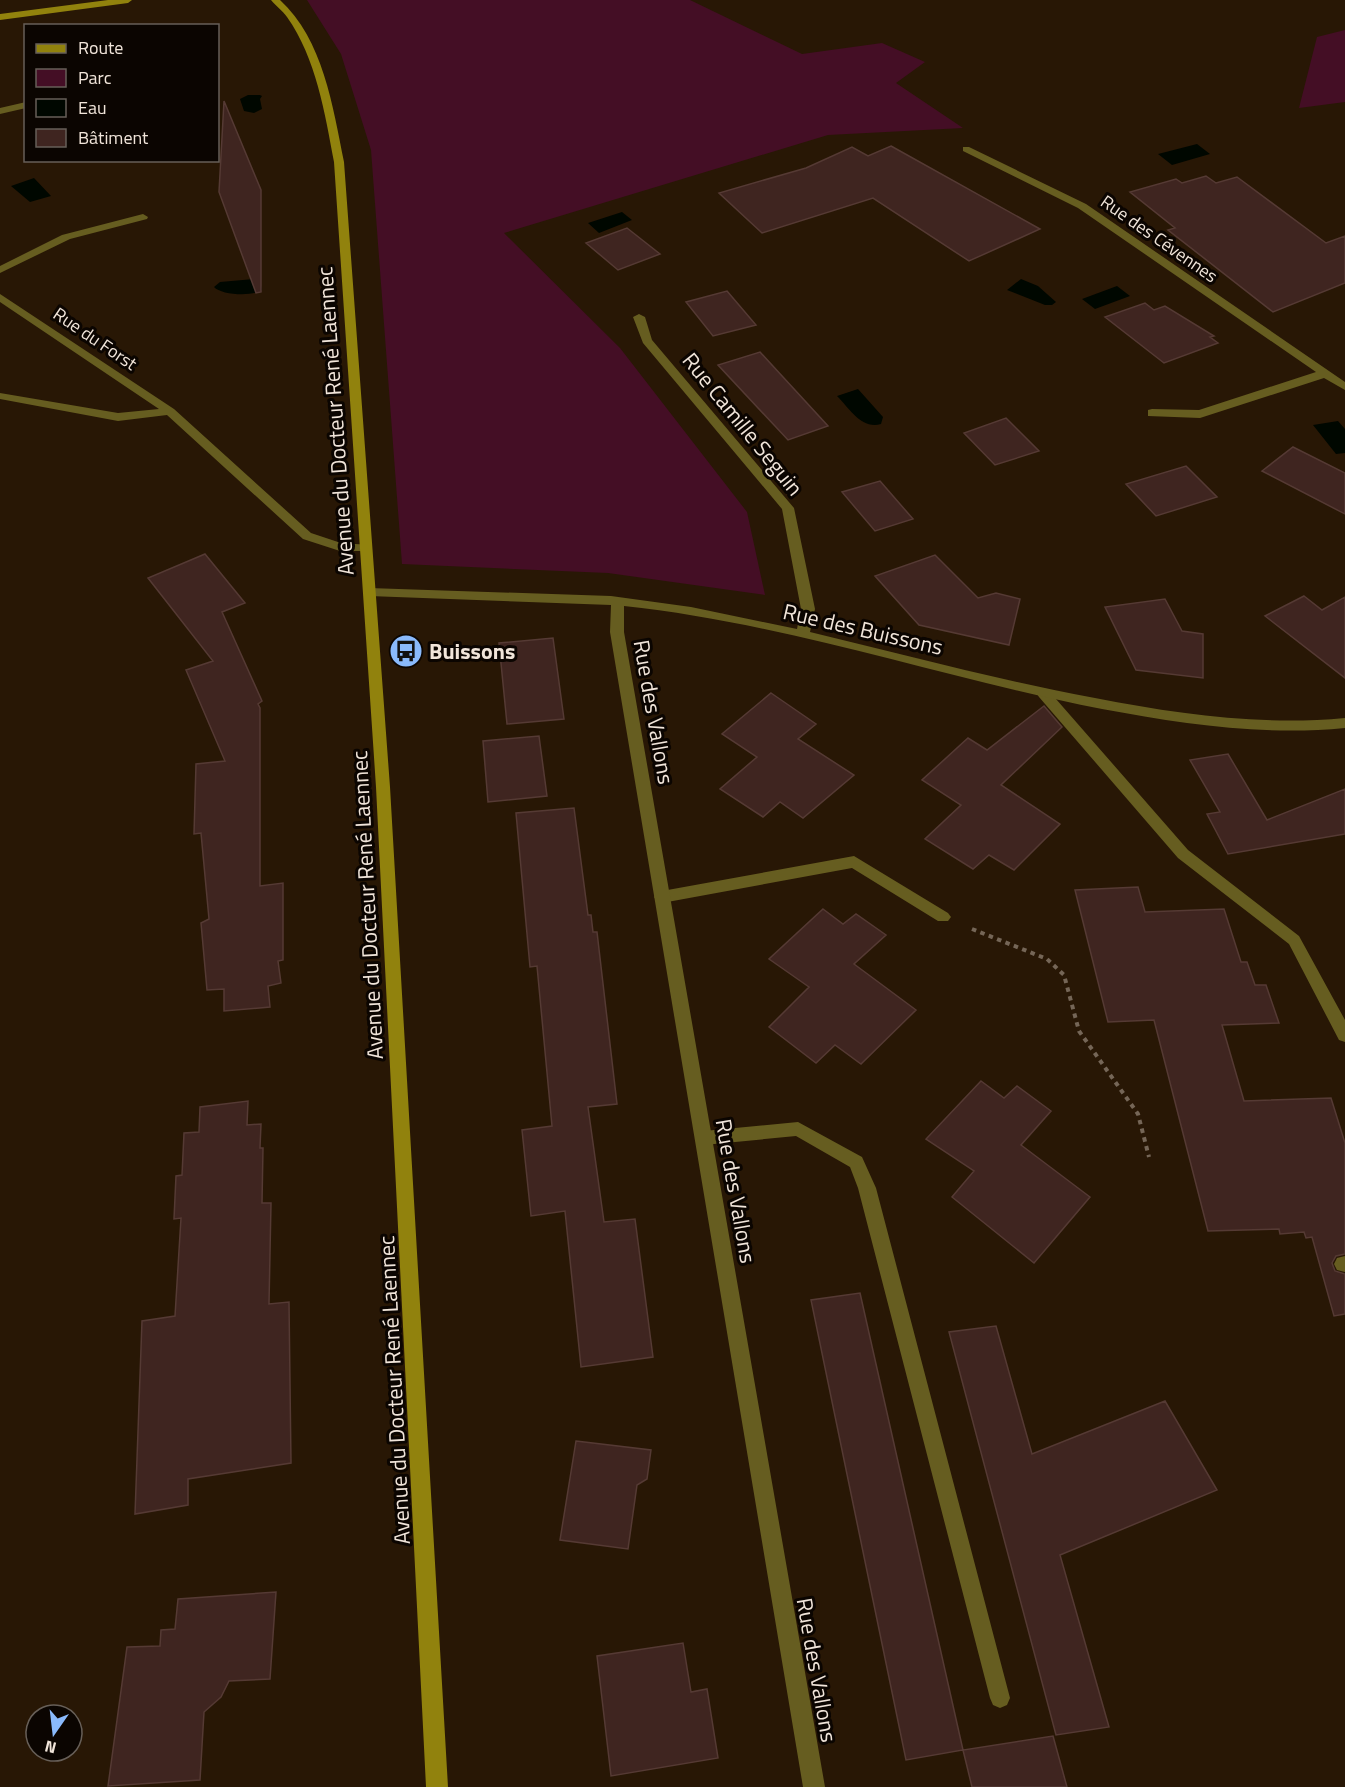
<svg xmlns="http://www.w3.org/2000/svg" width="1345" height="1787" font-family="'Titillium Web',sans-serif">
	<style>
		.green { fill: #440e25 }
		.water { fill: #000700 }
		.building { fill: #3f2520; stroke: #553a34; stroke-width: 1.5 }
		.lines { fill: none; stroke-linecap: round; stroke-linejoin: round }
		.path { stroke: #756657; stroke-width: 4; stroke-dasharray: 4.5 4.5; stroke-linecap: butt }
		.lane { fill: #665d20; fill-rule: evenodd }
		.street { fill: #665d20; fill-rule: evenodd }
		.secondary { fill: #91820d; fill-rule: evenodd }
		.labels { text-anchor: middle; stroke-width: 6; stroke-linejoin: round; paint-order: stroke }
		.far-street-label { font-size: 18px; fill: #f1e5da; stroke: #0b0501 }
		.street-label { font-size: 22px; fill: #f1e5da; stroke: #0b0501 }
		.poi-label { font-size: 22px; font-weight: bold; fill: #f1e5da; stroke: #0b0501; text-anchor: start }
	</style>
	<rect width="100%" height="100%" fill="#281705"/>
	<path class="green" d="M307,0H690L802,54L882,43L925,62L896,83L963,128L828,135L504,233L620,348L747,512L765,595L608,573L402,564L371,150L341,54Z
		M1345,30V102L1299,108L1317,37Z"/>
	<path class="water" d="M260,95L262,96L260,99L262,109L254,113L244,111L240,99L248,95Z
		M1197,144L1210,154L1172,165L1158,154Z
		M34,178L51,196L30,202L11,186Z
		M622,212L632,220L599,233L588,223Z
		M254,279L260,281L262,290C252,297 221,295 214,287L220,282Z
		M1021,279L1038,286L1056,302L1052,305H1045L1007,290Z
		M1117,286L1130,296L1095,309L1082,299Z
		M858,389L883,417L881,424C862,430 849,408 837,396Z
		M1338,421L1345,429V453L1336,454L1313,425Z"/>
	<path class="building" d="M224,101L261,190V292L256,293L219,192Z
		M891,146L1040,229L969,261L873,198L762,233L719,193L806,168L852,147L868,156Z
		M1206,176L1216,183L1237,177L1326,243L1345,236V283L1273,312L1168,230L1175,228L1130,192L1176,179L1182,183Z
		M627,228L660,254L618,270L586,243Z
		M727,291L756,325L713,336L686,302Z
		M1145,303L1154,310L1165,306L1214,336L1210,337L1218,343L1164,363L1105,317Z
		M760,352L783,377L828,426L788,440L718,365Z
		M1006,418L1039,451L995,465L964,433Z
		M1293,447L1345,473V514L1262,471Z
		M1186,466L1217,497L1156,516L1126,484Z
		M880,481L913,519L875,531L842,492Z
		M205,554L245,603L222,612L262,701L258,704L260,708V886L283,883V960L278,961L281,983L268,986L270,1007L224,1011V989L207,990L201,923L209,919L201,833L194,834L196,764L225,761L186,670L213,661L148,578Z
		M935,555L978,598L996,593L1020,599L1009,645L919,625L875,576Z
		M1304,596L1322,610L1345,597V678L1265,616Z
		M1165,599L1182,631L1203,634V678L1136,670L1105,607Z
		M553,638L564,719L507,724L499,643Z
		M771,693L816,724L798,739L854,775L803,818L780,802L763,817L720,789L757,757L722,734Z
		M1044,706L1062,727L1001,785L1060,824L1014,870L989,855L973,869L925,839L961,805L922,780L968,738L987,750Z
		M539,736L547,796L488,802L483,741Z
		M1228,754L1267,820L1345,789V834L1228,854L1207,814L1220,812L1190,760Z
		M574,808L588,915H591L593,932H597L617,1104L588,1107L604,1222L635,1219L653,1357L581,1367L565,1211L531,1216L522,1130L552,1126L537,966L530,967L516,813Z
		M1138,887L1145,912L1224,909L1241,962H1247L1255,985H1266L1279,1023L1222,1025L1244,1101L1331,1098L1345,1143V1254L1336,1256L1332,1263L1335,1271L1345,1274V1314L1334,1316L1312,1237L1306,1238L1304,1232L1280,1234L1279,1229L1208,1231L1154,1020L1108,1022L1075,890Z
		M823,909L843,924L856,914L886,935L854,964L916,1010L861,1064L835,1045L816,1063L769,1027L809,987L769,959Z
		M981,1081L1004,1098L1017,1086L1051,1111L1021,1145L1090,1197L1034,1263L952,1197L974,1171L926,1139Z
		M248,1101L247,1125L261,1124L260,1148H263L262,1203H271L269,1304L289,1302L291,1463L188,1479V1505L135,1514L142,1321L175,1316L181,1218L174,1219L176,1176L182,1175L184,1133L199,1132L200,1107Z
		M860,1293L963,1750L906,1760L811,1300Z
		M996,1326L1032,1454L1165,1401L1217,1490L1060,1555L1109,1727L1056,1735L949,1332Z
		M576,1441L651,1450L647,1479L637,1485L628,1549L560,1540Z
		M276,1592L270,1679L229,1681L221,1697L204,1712L200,1780L108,1786L127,1647L160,1646L161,1630L175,1629L178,1599Z
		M683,1643L691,1692L707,1689L718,1758L611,1776L597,1656Z
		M1053,1736L1067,1787H972L963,1750Z"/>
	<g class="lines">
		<path class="path" d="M972,929L1047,959L1064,975L1079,1031L1138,1114L1149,1157"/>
		<path class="lane" d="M1044,689L1049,691L1188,850L1299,936L1345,1020V1042L1339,1040L1289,944L1178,858L1039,697L1037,694L1039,691Z
			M854,856L948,913L951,917L948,921H938L852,868L662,903L657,901L654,897L657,893L662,891Z
			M798,1122L862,1157L876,1188L1010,1698L1007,1705L1000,1708L993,1705L990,1698L858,1188L850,1167L796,1136L704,1145L698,1143L696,1138L698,1133L704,1131Z
			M1345,1256V1272L1337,1270L1334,1264L1337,1258Z"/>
		<path class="street" d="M26,102V108L0,114V108Z
			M963,147H969L1086,204L1345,382V390L1324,378L1200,418L1148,416V410L1152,409L1199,410L1316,372L1078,208L963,151Z
			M143,214L148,217L147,219L70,239L0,273V266L62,235Z
			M0,294L174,409L311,533L341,543L370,545V551H340L303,539L167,415L118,421L0,399V393L118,413L159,409L0,302Z
			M639,314L645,317L652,340L794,508L815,609L810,632C905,655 999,680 1095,698C1178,714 1260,726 1345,718V728C1263,736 1183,724 1102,709C943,678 785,623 624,606V632L825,1787H803L610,632L611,605L369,596L363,592L369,588L611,596L691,607L797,629L801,609L782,509L643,343L633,317Z"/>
		<path class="secondary" d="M108,0H132L128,3L0,20V14Z
			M271,0H280C323,39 333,107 344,162L390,787L448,1787H426L376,787L334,162C325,113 316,58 287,17C282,10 276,6 271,0Z"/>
	</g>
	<defs>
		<g id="bus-disc" transform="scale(1.725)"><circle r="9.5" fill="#8abafc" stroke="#0b0501"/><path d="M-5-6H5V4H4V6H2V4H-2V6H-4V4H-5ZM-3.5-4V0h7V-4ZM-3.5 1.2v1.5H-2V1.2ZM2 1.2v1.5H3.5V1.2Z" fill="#111"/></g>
	</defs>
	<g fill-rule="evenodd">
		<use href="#bus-disc" x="406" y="651"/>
	</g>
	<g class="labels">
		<g class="far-street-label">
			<text transform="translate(1159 239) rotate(35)" y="6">Rue des Cévennes</text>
			<text transform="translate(95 339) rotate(34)" y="6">Rue du Forst</text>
		</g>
		<g class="street-label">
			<text transform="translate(335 421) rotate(-94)" y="8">Avenue du Docteur René Laennec</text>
			<text transform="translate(743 424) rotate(51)" y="8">Rue Camille Seguin</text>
			<text transform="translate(863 629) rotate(13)" y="8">Rue des Buissons</text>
			<text transform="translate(654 712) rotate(80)" y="8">Rue des Vallons</text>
			<text transform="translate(367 905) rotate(-93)" y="8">Avenue du Docteur René Laennec</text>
			<text transform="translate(736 1191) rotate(80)" y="8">Rue des Vallons</text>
			<text transform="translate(394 1390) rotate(-93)" y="8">Avenue du Docteur René Laennec</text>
			<text transform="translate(817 1670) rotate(80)" y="8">Rue des Vallons</text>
		</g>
		<g class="poi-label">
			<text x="429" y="659">Buissons</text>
		</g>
	</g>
	<rect x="24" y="24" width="195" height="138" fill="#0b0501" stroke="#675f58" stroke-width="1.5"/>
	<rect x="36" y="44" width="30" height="9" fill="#91820d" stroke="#675f58" stroke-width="1.5"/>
	<text x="78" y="54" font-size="18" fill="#f1e5da">Route</text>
	<rect x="36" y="69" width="30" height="18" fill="#440e25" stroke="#675f58" stroke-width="1.5"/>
	<text x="78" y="84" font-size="18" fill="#f1e5da">Parc</text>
	<rect x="36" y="99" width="30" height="18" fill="#000700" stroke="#675f58" stroke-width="1.5"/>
	<text x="78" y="114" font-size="18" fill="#f1e5da">Eau</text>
	<rect x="36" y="129" width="30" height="18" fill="#3f2520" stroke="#675f58" stroke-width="1.5"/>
	<text x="78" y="144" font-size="18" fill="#f1e5da">Bâtiment</text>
	<g transform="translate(54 1733) rotate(194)"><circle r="28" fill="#0b0501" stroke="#675f58" stroke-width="1.5"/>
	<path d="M0-4.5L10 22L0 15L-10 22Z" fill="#8abafc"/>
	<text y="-9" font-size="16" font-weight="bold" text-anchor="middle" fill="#f1e5da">N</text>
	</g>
</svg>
